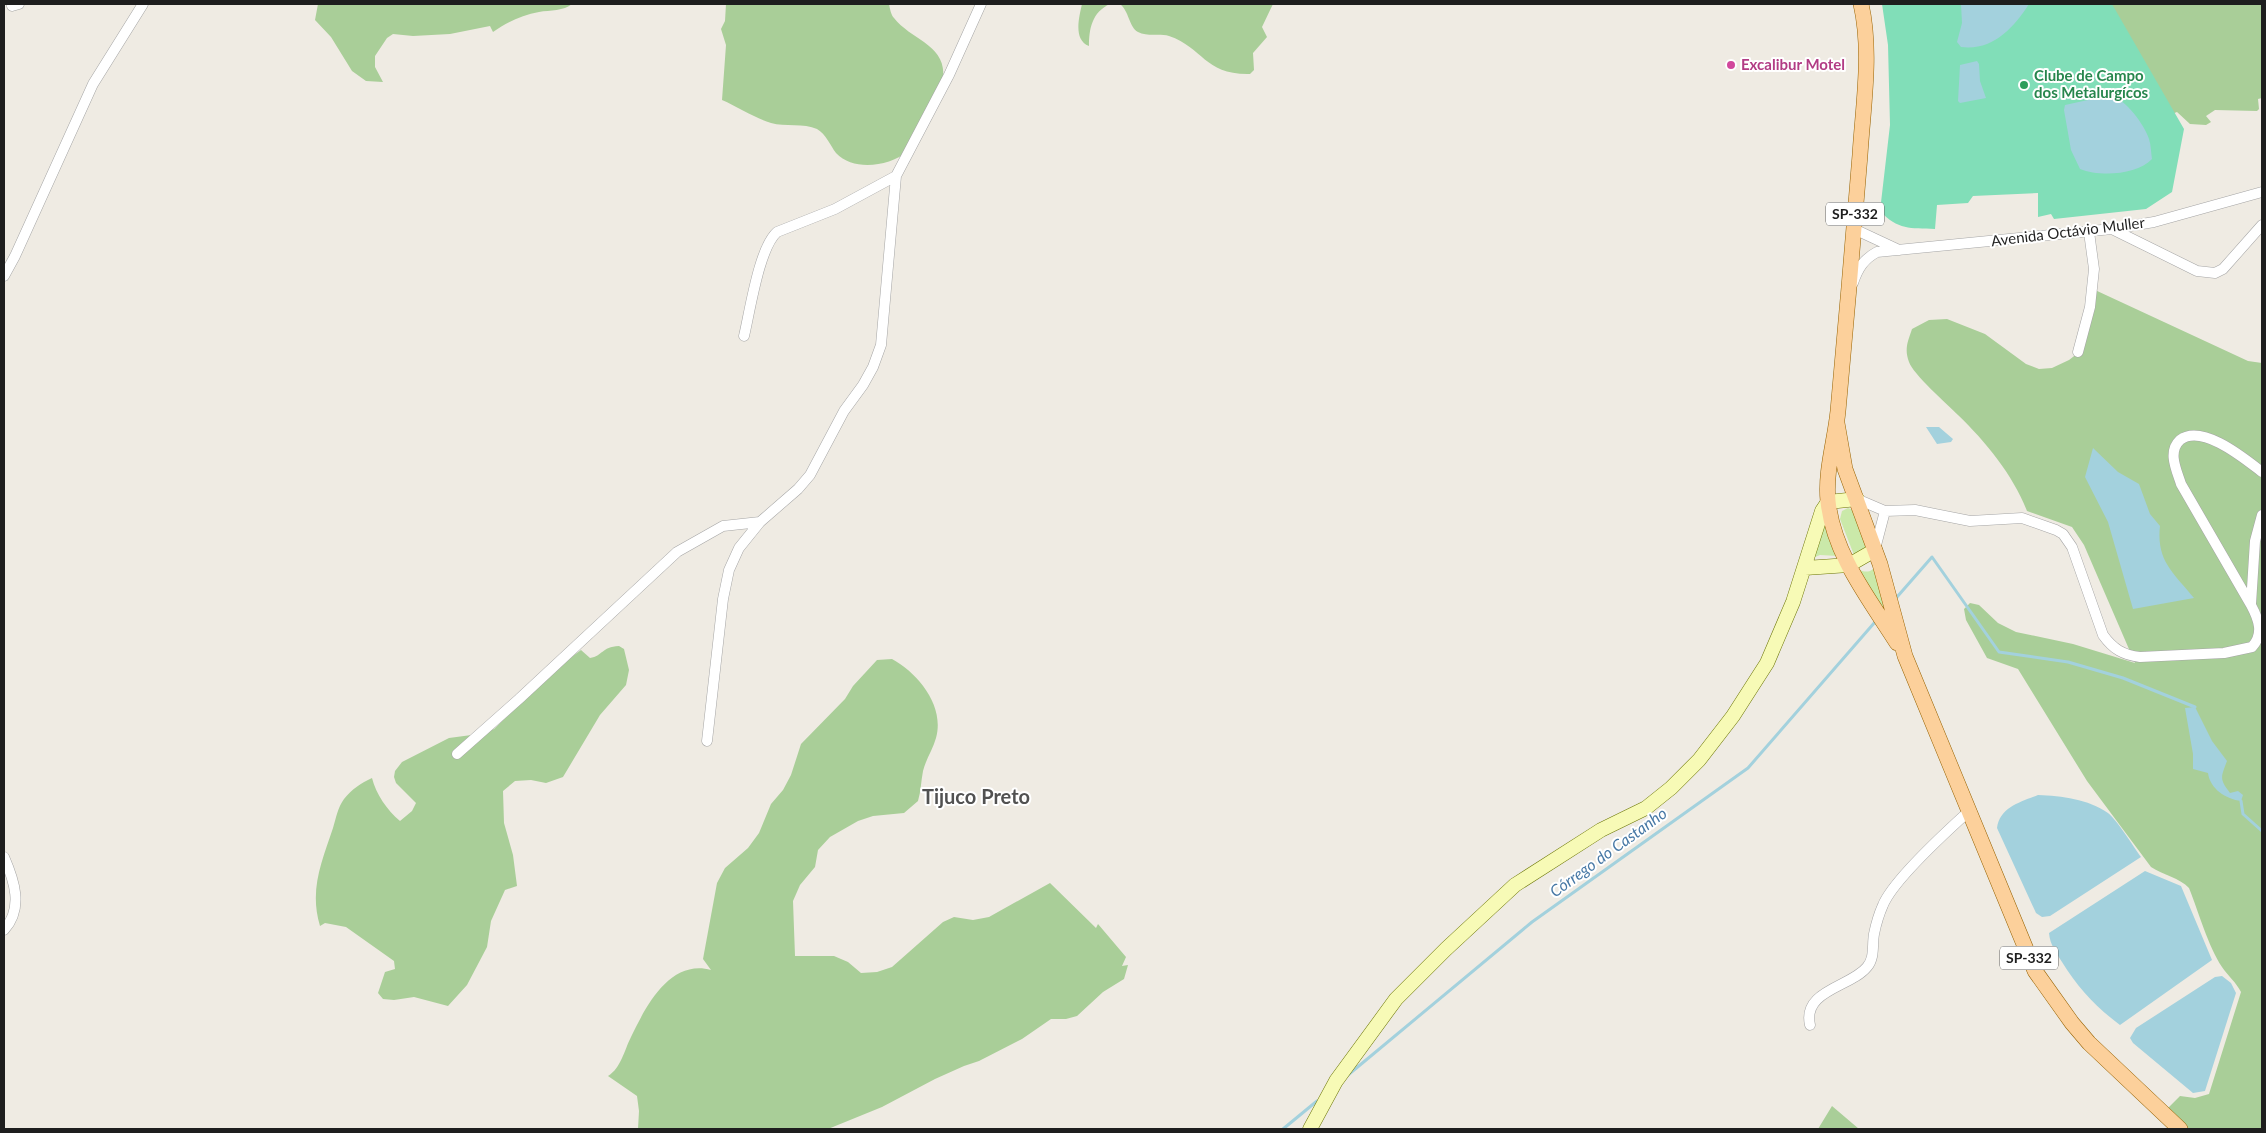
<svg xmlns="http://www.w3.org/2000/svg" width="2266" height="1133" font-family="Lato,sans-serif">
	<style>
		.grass { fill: #cae9a9 }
		.forest { fill: #a9ce98 }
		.pitch { fill: #81deb8 }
		.water { fill: #a3d1dd }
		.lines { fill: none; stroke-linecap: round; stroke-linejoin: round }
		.stream { stroke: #a3d1dd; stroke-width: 3 }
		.street-casing { stroke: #a5a5a5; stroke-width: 11 }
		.secondary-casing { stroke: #6b7504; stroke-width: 15 }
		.primary-casing { stroke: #976200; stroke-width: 16 }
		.street { stroke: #fff; stroke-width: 10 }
		.secondary { stroke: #f7fab6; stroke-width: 14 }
		.primary { stroke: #fcd09b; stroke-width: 15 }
		.hotel-dot { fill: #d1479c; stroke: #fff; stroke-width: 2 }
		.leisure-dot { fill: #2e9e5b; stroke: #fff; stroke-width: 2 }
		.labels { text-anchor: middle; stroke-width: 4; stroke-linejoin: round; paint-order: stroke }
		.shield { fill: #fff; stroke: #626262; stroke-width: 1 }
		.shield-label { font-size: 14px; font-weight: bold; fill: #1e1e1e }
		.hotel-label { font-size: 15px; font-weight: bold; fill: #b23c85; stroke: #fff; text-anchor: start }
		.leisure-label { font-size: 15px; font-weight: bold; fill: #27864d; stroke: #fff; text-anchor: start }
		.street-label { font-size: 15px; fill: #1e1e1e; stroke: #fff }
		.water-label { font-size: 16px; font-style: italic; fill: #4778a5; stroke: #fff }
		.district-label { font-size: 20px; font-weight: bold; fill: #515151; stroke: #fff }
	</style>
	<rect width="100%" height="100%" fill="#efebe3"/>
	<path class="grass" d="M1848,508C1862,512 1863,537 1866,549L1854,555L1840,519L1842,511Z
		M1825,520L1838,556L1820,555L1815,557V550Z
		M1877,565L1892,630L1859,570C1868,573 1871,572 1877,565Z"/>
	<path class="forest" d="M318,4H572C564,11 550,10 539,12C522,15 507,22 493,32L490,26L450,34L413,36L393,34L387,38L375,56V67L383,82L366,81L352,71L331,37L315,20Z
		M726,4H889C890,9 891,15 894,18C911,40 947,45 943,78L907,152C889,166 854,172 836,153C830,145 826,134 817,129C804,123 785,127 771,123C755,118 738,107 722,100L726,45L721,29L725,21Z
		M1082,4H1110C1092,12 1089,29 1089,46C1073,40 1079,17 1082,4Z
		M1120,4H1273L1262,27L1267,37L1253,53L1254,70L1250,74C1204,75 1204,48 1169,36C1160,33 1147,37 1138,32C1129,27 1129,11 1120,4Z
		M2069,4H2262V98L2258,99L2259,109L2257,111L2215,110L2206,116L2211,122L2206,125L2190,124L2177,112L2149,123Z
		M2095,290L2248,361L2262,363V1129H2189L2168,1108L2180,1096L2195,1098L2209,1094L2241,992C2236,982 2228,976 2222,967C2208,946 2199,913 2189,888C2180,878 2163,875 2151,867L2087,781L2018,669L1987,658L1966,620L1964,609L1970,603L1979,605L1998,623L2016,632L2073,644L2135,663L2084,545L2072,527L2027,511C2013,475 1986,442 1958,415C1947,404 1913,374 1909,362C1904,349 1908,341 1912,329L1929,320L1947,319L1985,334L2026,364L2039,369L2052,368L2069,360L2082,350Z
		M619,646L624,649L629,670L626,685L600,715L563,777L546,783L531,780L515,781L503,791L504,823L513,855L517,886L505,890L491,921L487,947L467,985L448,1006L414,997L394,1000L383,999L378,993L385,972L395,969L394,961L346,927L325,923L320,926C309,890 322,861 333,828C336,818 338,807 344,799C352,789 361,783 372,778C376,794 387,810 400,821L412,811L416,803L396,783L394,777L395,771L402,762L449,738L479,734L494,729L557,668L581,650L590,658C603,656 601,647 619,646Z
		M892,659C918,673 945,706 936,738C933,749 926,759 923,771C921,781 921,791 918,801L904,813L873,816L858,821L830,837L818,850L815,867L800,885L793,901L795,956H834L848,962L861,973L877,972L892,967L943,922L954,917L973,920L989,917L1050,883L1096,928L1098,924L1126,957L1122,966L1128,965L1124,979L1103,992L1077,1016L1066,1019H1051L1022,1039L979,1061L964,1066L935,1079L882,1107L828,1129H638L639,1111L637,1096L608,1076C621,1068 624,1051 631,1037C646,1006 670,959 711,970L703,959L717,883L725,868L748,848L759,833L771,804L783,790L791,775L801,744L845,699L853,686L877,660Z
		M1832,1106L1859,1129H1818Z"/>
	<path class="pitch" d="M1882,4H2112L2184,129L2172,192L2146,209L2054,219L2051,214L2038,217V193L1973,196L1968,203L1937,205L1935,229C1910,228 1898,230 1880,211L1890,125L1888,45Z"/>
	<path class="water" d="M1961,4H2029C2013,29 1992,51 1961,47L1957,42L1962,23Z
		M1977,61L1979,64L1980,81L1986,98L1960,103L1958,101L1960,65Z
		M2111,95C2126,100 2144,124 2149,139C2151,145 2151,153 2152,159C2137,175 2100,177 2080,169L2071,150L2064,110L2065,105Z
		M1926,427H1939L1953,439L1951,442L1937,444Z
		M2093,448L2118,472L2139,484L2150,514L2160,526C2156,561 2174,573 2194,598L2133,609L2108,522L2085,477Z
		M2195,707L2212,741L2227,761C2221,777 2219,779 2230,793L2238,791L2243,795L2241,801C2226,799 2210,789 2208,773L2193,769V754L2185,708Z
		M2038,795C2062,796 2088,799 2108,813C2117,820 2133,846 2141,857L2050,916L2042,917L2036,913L1997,828C2000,807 2021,802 2038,795Z
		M2145,871L2181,886L2212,960L2120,1025C2096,1007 2078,988 2062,962C2056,952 2050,945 2049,933Z
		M2222,976L2231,983L2236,993L2205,1091L2193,1093L2133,1043L2130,1038L2136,1028L2215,977Z"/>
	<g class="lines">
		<path class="stream" d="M1897,597L1932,557L1999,652L2068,662L2123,678L2195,707
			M2241,801L2243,814L2262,831
			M1348,1075L1532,922L1748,768L1875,622
			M1283,1129L1317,1101"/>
		<g class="street-casing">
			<path id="street" d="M12,6L19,4
				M1854,229L1899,250
				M2112,229L2197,271L2215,273L2223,269L2262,225
				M4,276L15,256L93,84L143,4
				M1853,283C1858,268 1864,259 1877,252L2112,229L2154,222L2262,192
				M744,336C750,311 759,248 777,232L835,209L896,176
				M2078,352L2090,307L2094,269L2089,232
				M1857,499L1885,511L1915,510L1970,521L2022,518L2056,530L2063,534L2072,547L2103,635C2113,649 2123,655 2140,657L2224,653L2252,647C2264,634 2259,620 2251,605L2181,484C2177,471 2167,452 2180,440C2202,423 2245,459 2262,472
				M1875,549L1885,511
				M2251,604L2255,541L2262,515
				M707,741L723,599L729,570L739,548L760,522
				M457,754L519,699L677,552L723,526L760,522L798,489L810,475L844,411L863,385L873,367L881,345L896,176L949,75L981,4
				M4,857C14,880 24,908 4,930
				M1810,1025C1802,990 1851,987 1867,967C1875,958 1872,945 1874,934C1876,924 1879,914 1883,905C1893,881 1947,831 1968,812"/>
		</g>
		<g class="secondary-casing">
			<path id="secondary" d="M1805,568L1849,565L1875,550
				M1310,1129L1336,1081L1396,999L1446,949L1515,885L1601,830L1646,808L1671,788L1699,760L1733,716L1767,663L1793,602L1822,511L1828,502L1857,499"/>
		</g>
		<g class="primary-casing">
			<path id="primary" d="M1861,4C1872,52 1863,106 1860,155C1853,240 1846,326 1838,411C1835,441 1825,471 1828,501C1833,554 1870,600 1897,643
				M1837,423L1845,469L1880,564L1905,656L2035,971L2072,1023L2089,1043L2180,1129"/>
		</g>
		<use href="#street" class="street"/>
		<use href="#secondary" class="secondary"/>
		<use href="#primary" class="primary"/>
	</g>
	<circle class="hotel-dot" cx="1731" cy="65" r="5"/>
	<circle class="leisure-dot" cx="2024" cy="85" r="5"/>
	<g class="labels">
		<g class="shield">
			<rect x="1826" y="202.5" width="58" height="23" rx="4"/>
			<rect x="2000" y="946.5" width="58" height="23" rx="4"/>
		</g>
		<g class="shield-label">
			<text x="1855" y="219">SP-332</text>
			<text x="2029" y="963">SP-332</text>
		</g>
		<g class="hotel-label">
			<text x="1741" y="70">Excalibur Motel</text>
		</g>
		<g class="leisure-label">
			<text x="2034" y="81">Clube de Campo<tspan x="2034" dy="17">dos Metalurgícos</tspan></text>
		</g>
		<g class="street-label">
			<text transform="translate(2068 232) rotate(-7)" y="5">Avenida Octávio Muller</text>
		</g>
		<g class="water-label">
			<text transform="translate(1608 852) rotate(-36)" y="6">Córrego do Castanho</text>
		</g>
		<g class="district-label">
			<text x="976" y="804">Tijuco Preto</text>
		</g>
	</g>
	<rect width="2266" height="1133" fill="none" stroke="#1e1e1e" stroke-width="10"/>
</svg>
